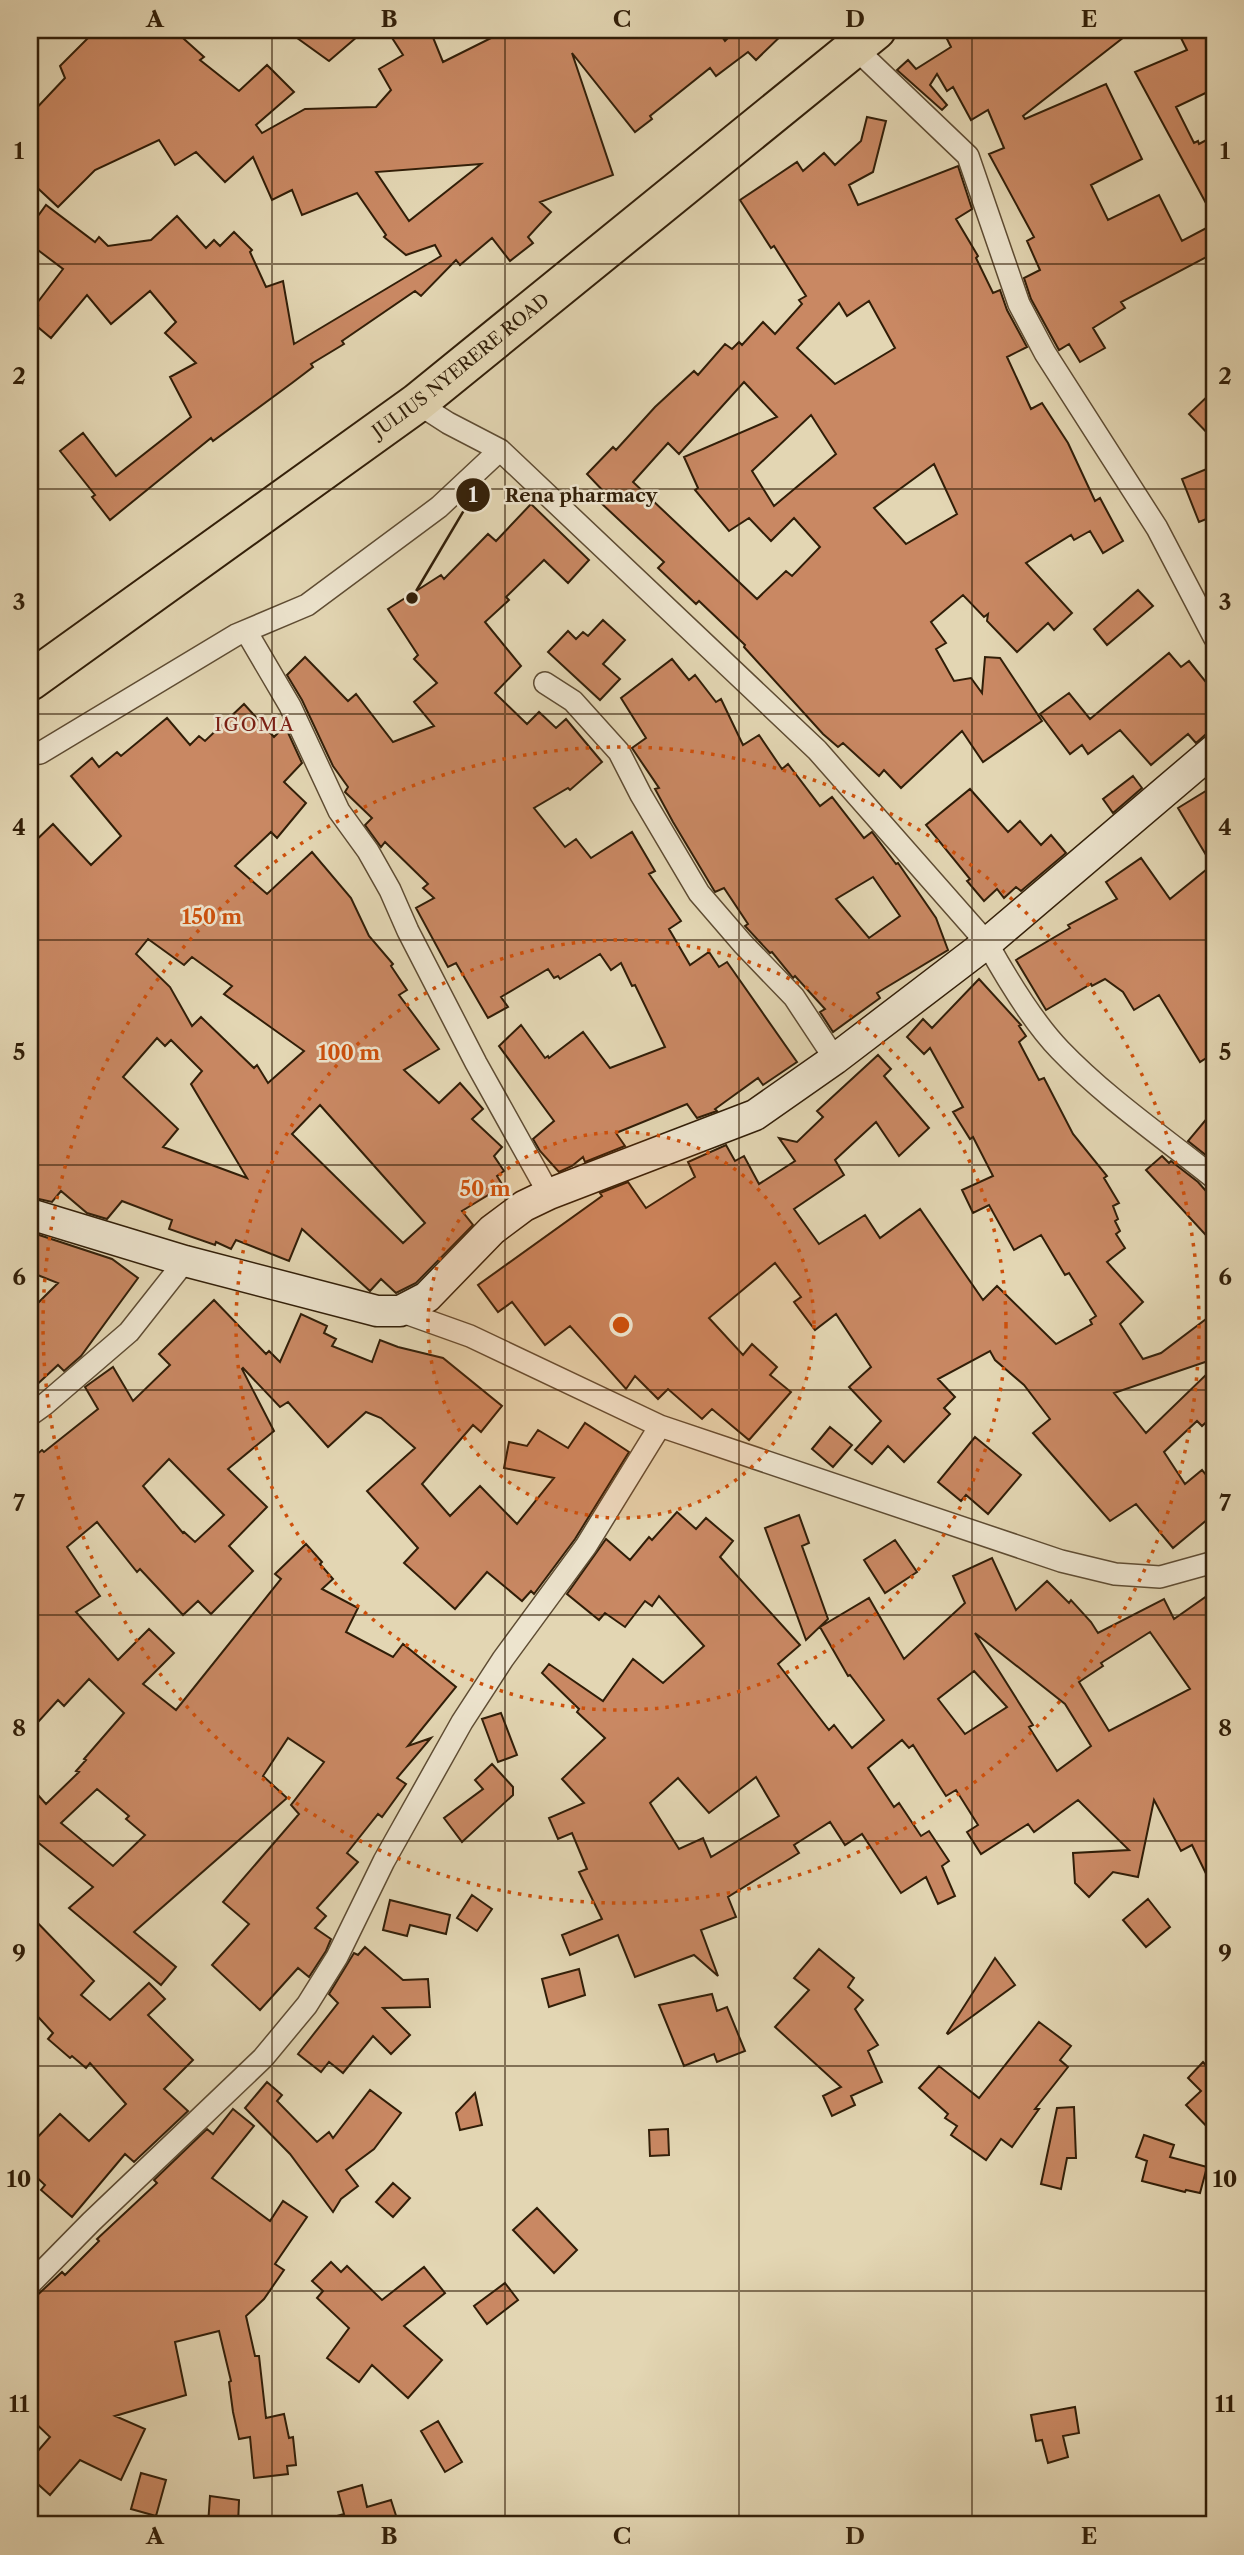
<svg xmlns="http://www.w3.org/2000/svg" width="1244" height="2555" font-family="'Libre Caslon Text',serif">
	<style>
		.building { fill: #c98863; stroke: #311e08; stroke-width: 2; fill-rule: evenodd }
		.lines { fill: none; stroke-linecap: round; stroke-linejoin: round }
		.street-casing { stroke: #5e4c33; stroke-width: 24 }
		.secondary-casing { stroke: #311e08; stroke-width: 33 }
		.highway-casing { stroke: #311e08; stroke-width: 42 }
		.street { stroke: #ede4ce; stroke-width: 21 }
		.secondary { stroke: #ede4ce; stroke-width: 30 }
		.highway { stroke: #e3d6b3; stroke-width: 38 }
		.grid { fill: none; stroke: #311e08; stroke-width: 2; stroke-opacity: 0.55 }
		.ring { fill: none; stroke: #cd500b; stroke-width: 3.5; stroke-dasharray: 3.5 7 }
		.labels { text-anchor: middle; stroke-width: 5; stroke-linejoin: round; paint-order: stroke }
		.street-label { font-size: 18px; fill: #311e08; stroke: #ede4ce }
		.neighbourhood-label { font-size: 19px; letter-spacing: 2px; fill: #7a1f14; stroke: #ede4ce }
		.centre { fill: #cd500b; stroke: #ede4ce; stroke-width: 3.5 }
		.ring-label { font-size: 21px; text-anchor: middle; font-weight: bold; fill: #cd500b; stroke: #ede4ce; stroke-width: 5; stroke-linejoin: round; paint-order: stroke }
		.leader { fill: none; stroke: #311e08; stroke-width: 2.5 }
		.callout-dot { fill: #311e08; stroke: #ede4ce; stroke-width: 2.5 }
		.mark-label { font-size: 21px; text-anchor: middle; font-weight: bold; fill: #fff }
		.callout-label { font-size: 19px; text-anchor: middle; font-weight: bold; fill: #311e08; stroke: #ede4ce; stroke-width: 5; stroke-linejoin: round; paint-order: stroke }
		.neatline { fill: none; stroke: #311e08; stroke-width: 2.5 }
		.grid-label { font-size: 23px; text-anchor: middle; font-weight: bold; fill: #311e08 }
	</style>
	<rect width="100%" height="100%" fill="#e3d6b3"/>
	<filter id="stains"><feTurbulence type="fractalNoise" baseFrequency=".00286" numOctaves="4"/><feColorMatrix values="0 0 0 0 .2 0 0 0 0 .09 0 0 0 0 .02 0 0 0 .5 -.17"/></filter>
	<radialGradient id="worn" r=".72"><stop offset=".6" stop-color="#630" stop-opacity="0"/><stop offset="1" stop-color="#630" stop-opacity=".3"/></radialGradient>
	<path class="building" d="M96,30H174L204,57L200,60L239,91L267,65L294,92L256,125L262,133L305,109L376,107L391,90L379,69L403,55L387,30H430L443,62L507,30H555L559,36L577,34L582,30H717L725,41L731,35L726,30H787L756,60L748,52L716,76L710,68L650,116L652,119L635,132L572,53L613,175L540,202L551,212L528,237L533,243L510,261L492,238L460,265L456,260L421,296L415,291L342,341L344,344L311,364L313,367L292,383L213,441L211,438L110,520L92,497L95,495L60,451L83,433L116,476L191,417L170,377L196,363L165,333L176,322L150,291L111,324L87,295L51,338L33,323L38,316L31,311L63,269L30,244V227L46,205L95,242L99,237L108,246L151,240L177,216L206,248L214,240L220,246L234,232L252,250L250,252L266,287L283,281L294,344L441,256L435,245L406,255L384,237L386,235L357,193L302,215L292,190L272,200L253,157L225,182L196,152L175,165L159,140L95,170L58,207L30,181V115L65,78L60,66ZM481,164L409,221L376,172Z
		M286,30H365L329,61Z
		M959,30H1133L1023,116L1025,119L1106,84L1142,159L1091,185L1108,220L1159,195L1182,241L1214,224V253L1121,302L1125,308L1093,328L1105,348L1080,362L1069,344L1059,350L1031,299L1024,278L1040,270L1027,241L1034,237L989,154L1004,148L988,110L971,120L953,87L947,91L937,74L930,85L947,105L942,110L897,70L908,60L916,69L951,47L946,37Z
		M1177,30H1214V89L1176,107L1194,143L1198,141L1199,144L1214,136V218L1135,72L1187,50Z
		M867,117L886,121L873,172L849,185L858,205L958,166L972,209L956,219L978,256L976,258L993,293L1000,290L1007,310L1027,347L1007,357L1031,409L1042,403L1068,443L1095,501L1100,498L1123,541L1103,553L1090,531L1074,540L1071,535L1026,563L1072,613L1054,630L1048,623L1017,652L987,621L988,614L984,617L963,595L931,622L946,643L936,649L954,681L971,678L982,693L985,657L1000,658L1042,721L983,762L962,731L901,788L884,770L879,776L843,743L838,747L823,734L744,647L745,645L699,601L696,604L658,568L664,562L601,503L608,496L587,474L613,447L616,450L655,407L694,371L698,375L725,344L732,349L739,342L742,345L763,322L775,334L802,304L799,300L806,296L774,246L771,248L740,200L797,162L803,171L824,153L835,165L861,141ZM869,301L895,348L835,384L797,348L839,303L847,316ZM744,382L777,417L684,457L698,488L695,490L729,531L749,518L771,541L794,518L820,547L792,576L786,571L757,599L633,482L668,443L679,454ZM811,415L836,454L774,506L752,471ZM934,464L957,514L906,544L874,508Z
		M1214,390V440L1189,414Z
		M1214,466V516L1199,522L1182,479Z
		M531,504L589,560L568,583L544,560L506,597L509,600L485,622L521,666L495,693L527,724L539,712L556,728L566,719L602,762L570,790L568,788L534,808L565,847L576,839L591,858L632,832L655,871L649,874L681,921L669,929L690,965L709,952L719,967L727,962L797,1062L763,1085L758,1078L715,1109L717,1111L697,1118L687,1104L616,1133L625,1146L585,1162L583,1157L572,1166L559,1172L540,1151L533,1139L554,1121L499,1046L521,1025L545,1058L548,1056L549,1058L583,1032L610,1068L665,1047L635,985L632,986L621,963L611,970L600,954L560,979L558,976L554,978L548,969L501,997L508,1007L488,1018L456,963L448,967L416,908L434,898L423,888L428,884L385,842L381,847L365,825L372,818L345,792L348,787L333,766L302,700L287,675L305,657L348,701L356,694L393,742L434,726L414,702L437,683L414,659L418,655L388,609L441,575L444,579L488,534L496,541Z
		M1138,590L1153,606L1107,645L1094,629Z
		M603,620L625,640L603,664L620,679L600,700L548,652L568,631L576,639L583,632L588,636Z
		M1169,653L1181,667L1189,661L1214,692V727L1196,743L1188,734L1151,765L1120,730L1088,754L1082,745L1070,754L1040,714L1069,693L1090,719Z
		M672,659L689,680L695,675L716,702L721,699L743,745L759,735L782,769L788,764L820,806L832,797L864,838L872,832L896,864L898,863L936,918L948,950L877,993L880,998L833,1032L820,1012L825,1009L795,976L793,978L790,974L772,952L770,953L745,926L748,924L724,888L715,892L673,822L655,789L659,788L632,748L646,738L621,698ZM873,877L900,916L869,938L836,899Z
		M244,704L274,737L285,726L302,763L284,782L306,803L277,838L271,832L235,866L267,894L312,852L351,898L369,936L393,964L391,966L407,990L399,995L439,1049L404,1070L439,1103L460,1083L483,1109L472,1119L502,1147L494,1156L504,1171L497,1176L503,1186L462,1211L473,1225L416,1283L396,1293L381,1279L370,1291L302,1229L289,1261L236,1240L231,1249L216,1242L215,1245L169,1229L172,1220L122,1201L107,1219L87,1213L61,1191L52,1202L30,1197V846L53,824L91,865L121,836L71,776L92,758L99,767L117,752L121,756L167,718L190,745L199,736L205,741ZM148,939L184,965L192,957L232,986L224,994L304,1051L268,1083L257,1065L254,1068L201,1017L192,1026L170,987L136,954ZM157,1038L165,1046L171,1040L202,1071L191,1084L247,1178L163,1147L178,1129L123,1077ZM320,1105L425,1223L403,1243L292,1134Z
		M1133,776L1142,788L1113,813L1103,799Z
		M1214,786V1053L1200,1062L1159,995L1134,1010L1123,992L1105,979L1092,986L1091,984L1046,1010L1016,960L1070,928L1068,925L1117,899L1106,882L1141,858L1170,899L1212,865L1178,808Z
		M970,789L1008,832L1020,821L1041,845L1051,835L1066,853L1021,891L1016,887L1004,898L997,889L984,901L967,881L970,879L926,825Z
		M979,979L1021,1025L1019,1026L1026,1036L1019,1042L1039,1080L1044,1078L1073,1134L1107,1176L1104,1178L1119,1203L1113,1206L1118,1219L1115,1221L1120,1231L1116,1234L1125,1248L1107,1262L1143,1302L1120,1324L1143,1359L1161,1353L1214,1313V1359L1114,1393L1146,1433L1214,1367V1415L1202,1426L1197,1421L1164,1452L1185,1484L1202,1470L1214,1485V1514L1173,1548L1136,1504L1110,1521L1033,1433L1050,1419L1024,1385L995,1360L990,1351L938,1379L955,1397L944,1408L950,1414L904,1462L888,1446L872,1464L855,1450L881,1421L849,1387L871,1367L836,1314L815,1330L794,1302L801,1297L775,1263L709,1318L743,1355L752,1344L777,1367L770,1375L791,1392L749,1440L712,1409L702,1419L668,1389L658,1399L635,1376L626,1389L570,1326L545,1345L512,1302L498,1312L478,1285L602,1196L600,1193L628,1182L646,1208L695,1177L688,1162L726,1145L735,1161L744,1156L759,1184L795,1161L779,1138L797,1142L823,1117L817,1111L878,1055L891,1069L884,1076L929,1128L899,1156L876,1122L835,1160L844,1175L794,1209L819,1244L865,1215L880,1238L920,1209L983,1300L997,1286L1056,1344L1092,1324L1090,1320L1096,1316L1069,1273L1065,1275L1041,1235L1014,1250L989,1205L973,1213L962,1190L993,1176L973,1137L970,1139L953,1112L963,1107L930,1048L924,1054L907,1037L923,1019L932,1028Z
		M1214,1110V1147L1207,1156L1188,1141Z
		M1162,1156L1169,1163L1171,1161L1198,1182L1214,1200V1244L1146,1170Z
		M30,1232L112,1259L138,1278L81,1356L64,1371L58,1365L30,1391V1311L58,1283L30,1272Z
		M214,1300L266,1354L269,1351L280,1362L301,1314L327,1326L324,1333L336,1339L332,1346L372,1362L380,1340L398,1347L443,1358L502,1406L481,1432L473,1425L422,1484L450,1516L480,1486L517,1524L554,1478L504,1468L509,1442L527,1446L538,1430L568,1448L585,1423L629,1452L575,1539L534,1594L531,1591L522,1601L487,1572L455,1609L404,1563L418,1548L367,1491L415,1448L381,1418L366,1412L328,1447L288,1402L280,1407L243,1368L242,1369L274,1431L228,1469L267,1507L229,1546L253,1571L211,1614L198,1601L183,1615L140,1569L137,1572L97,1522L67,1547L100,1596L76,1612L118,1660L149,1629L174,1653L143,1684L176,1710L281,1579L275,1574L306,1544L322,1562L320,1564L333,1579L322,1589L358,1608L346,1632L393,1657L403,1644L456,1687L408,1746L431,1738L397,1778L406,1784L382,1817L378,1814L347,1853L358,1862L317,1908L326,1916L315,1928L331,1939L326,1951L309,1977L298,1968L260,2010L212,1965L249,1924L223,1902L299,1814L291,1805L324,1762L288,1738L263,1776L287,1798L134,1932L176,1967L161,1985L69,1908L93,1887L30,1836V1786L46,1804L79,1772L76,1771L86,1760L84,1759L124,1713L89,1679L64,1706L58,1700L30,1731V1460L42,1450L44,1452L98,1409L85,1387L113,1367L133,1401L170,1365L159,1354ZM169,1459L224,1515L195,1542L184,1532L183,1533L143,1486ZM97,1789L129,1816L126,1819L145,1835L113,1866L61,1823Z
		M830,1427L852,1445L833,1467L812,1449Z
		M975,1437L1021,1475L988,1514L966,1495L961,1501L938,1482Z
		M677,1512L696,1529L706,1518L733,1541L720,1557L800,1645L778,1664L829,1730L834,1725L852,1748L884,1720L850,1675L848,1676L820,1627L869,1598L904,1659L965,1603L953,1576L992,1558L1016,1610L1047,1581L1069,1603L1071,1600L1091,1622L1098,1633L1164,1599L1174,1619L1214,1591V1890L1192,1845L1181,1851L1154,1800L1138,1877L1113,1872L1089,1897L1075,1883L1073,1853L1129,1850L1078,1800L1034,1832L1028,1824L981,1854L967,1832L978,1825L956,1790L946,1796L913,1745L909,1748L902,1740L868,1768L894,1807L899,1803L921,1836L929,1831L949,1861L942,1866L955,1896L938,1904L926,1877L901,1893L862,1834L845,1845L830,1822L794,1845L799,1853L728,1897L736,1917L701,1930L718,1976L694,1955L635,1977L618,1935L570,1955L562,1935L602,1919L579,1872L587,1869L572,1833L558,1839L549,1818L584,1803L562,1779L605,1738L577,1712L579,1709L542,1673L549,1664L603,1701L633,1659L663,1683L704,1646L659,1596L652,1606L645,1601L625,1627L605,1613L599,1620L567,1594L606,1539L630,1560L649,1537L652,1540ZM1150,1632L1190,1689L1109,1731L1079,1682L1103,1666L1101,1663ZM975,1633L1065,1704L1091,1746L1057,1771L1029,1727L1033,1725ZM974,1671L1007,1707L965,1734L938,1699ZM756,1777L779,1816L711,1857L703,1838L679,1849L650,1803L678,1778L709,1813Z
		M799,1515L809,1543L802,1546L828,1619L806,1640L765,1528Z
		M895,1540L917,1572L885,1593L864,1560Z
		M501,1713L517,1755L498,1762L482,1719Z
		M492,1764L513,1787V1795L462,1842L444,1818L483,1789L475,1780Z
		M472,1895L492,1909L477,1931L457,1918Z
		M1148,1899L1170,1927L1146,1947L1123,1920Z
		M390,1900L450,1915L446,1934L410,1925L407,1936L383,1930Z
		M30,1915L94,1981L81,1995L110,2020L149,1983L165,1999L148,2015L193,2060L164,2089L188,2111L134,2162L125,2154L72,2217L41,2190L45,2185L30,2171V2145L60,2114L89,2141L126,2104L90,2063L86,2068L72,2056L70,2058L48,2039L53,2033L30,2008Z
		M365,1947L403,1980L428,1979L430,2007L383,2008L410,2035L391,2054L373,2036L343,2073L329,2062L321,2072L298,2054L338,2003L329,1994L354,1953L358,1955Z
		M819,1949L854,1978L848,1987L863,2000L855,2009L878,2045L868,2051L882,2082L851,2096L855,2105L832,2116L823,2096L841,2087L775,2027L809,1990L794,1978Z
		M995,1958L1015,1985L948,2034L947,2033Z
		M579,1969L585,1995L549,2007L542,1979Z
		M712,1994L717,2011L727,2007L745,2051L717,2062L714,2054L684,2066L659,2005Z
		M1039,2022L1071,2046L1060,2060L1068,2067L1035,2109H1039L1012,2147L1001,2139L986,2160L951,2135L957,2126L945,2118L948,2114L919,2088L939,2066L979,2098Z
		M1203,2062L1214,2074V2134L1186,2105L1201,2091L1188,2078Z
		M267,2082L282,2095L277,2101L317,2142L329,2132L333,2138L370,2090L401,2113L374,2149L346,2170L358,2186L341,2199L333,2212L290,2154L245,2108Z
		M475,2093L482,2125L460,2130L456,2113Z
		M1074,2107L1076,2158H1067L1061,2189L1041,2184L1057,2108Z
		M233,2109L254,2126L212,2178L270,2221L283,2201L307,2217L275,2264L284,2270L264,2299L246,2316L255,2356H259L266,2418L284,2414L289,2438L293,2437L296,2465L287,2466L288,2474L254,2478L250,2437L239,2439L233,2412L229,2382L231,2381L219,2331L175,2342L186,2395L115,2416L145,2429L121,2480L80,2460L50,2495L30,2477V2460L50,2437L30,2418V2302L62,2272L65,2275L99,2241L97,2239L157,2183L154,2180L207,2129L213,2134Z
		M668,2129L669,2155L650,2156L649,2130Z
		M1144,2135L1174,2145L1170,2157L1207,2167L1200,2193L1186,2190L1185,2192L1142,2181L1147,2161L1136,2157Z
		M393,2183L410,2198L393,2217L376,2202Z
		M537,2208L577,2250L554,2273L513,2230Z
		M331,2262L341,2272L347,2266L382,2300L424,2267L445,2293L404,2326L442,2360L408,2398L372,2365L359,2382L327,2358L349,2328L317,2298L323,2291L312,2281Z
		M505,2283L518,2300L487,2324L474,2306Z
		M1075,2407L1079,2433L1063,2436L1068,2457L1048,2463L1042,2440L1036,2441L1031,2415Z
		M438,2421L462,2462L445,2472L421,2431Z
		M141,2473L166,2480L156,2516L131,2509Z
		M362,2485L367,2507L391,2500L399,2525H324L323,2520L344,2514L338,2492Z
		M210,2496L239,2500L238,2525H208Z"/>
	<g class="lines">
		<g class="street-casing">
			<path id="street" d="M855,48L968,156L1019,304L1045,353L1157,528L1214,637
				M417,403L448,423L500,450L817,750L987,943C1007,979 1032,1021 1060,1050C1106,1098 1163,1137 1214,1178
				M246,631L290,706L339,811L368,851L390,890L408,931L476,1063L549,1194
				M545,683L573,701L619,752L641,795L699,893L743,944L794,997L835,1059
				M30,754L40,753L236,635L307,605L439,507L500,450
				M400,1311L470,1336L660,1426L1061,1561L1115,1574L1160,1577L1214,1562
				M30,1415L44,1405L129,1332L185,1261
				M30,2284L91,2222L263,2058L307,2005L337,1957L384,1861L462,1722L503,1659L586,1546L660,1426"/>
		</g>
		<g class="secondary-casing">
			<path id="secondary" d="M30,1214L185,1261L377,1311H400L427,1297L492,1230L524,1206L549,1194L755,1115L835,1059L987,943L1214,750"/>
		</g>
		<g class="highway-casing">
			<g id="highway">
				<path id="s1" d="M30,681L417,403L876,30"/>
			</g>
		</g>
		<use href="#street" class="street"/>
		<use href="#secondary" class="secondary"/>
		<use href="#highway" class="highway"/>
	</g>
	<path class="grid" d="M272,30V2525M505,30V2525M739,30V2525M972,30V2525M30,264H1214M30,489H1214M30,714H1214M30,940H1214M30,1165H1214M30,1390H1214M30,1615H1214M30,1841H1214M30,2066H1214M30,2291H1214"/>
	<circle cx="621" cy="1325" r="193" fill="#cd500b" fill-opacity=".12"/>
	<g class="ring">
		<circle cx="621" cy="1325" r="193"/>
		<circle cx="621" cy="1325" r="385"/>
		<circle cx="621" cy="1325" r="578"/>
	</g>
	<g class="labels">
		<g class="street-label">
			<text dy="6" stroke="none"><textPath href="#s1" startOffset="534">JULIUS NYERERE ROAD</textPath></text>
		</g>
		<g class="neighbourhood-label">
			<text x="255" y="731">IGOMA</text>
		</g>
	</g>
	<circle cx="621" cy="1325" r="10" class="centre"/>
	<g class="ring-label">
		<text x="212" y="924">150 m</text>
		<text x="349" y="1060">100 m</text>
		<text x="485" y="1196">50 m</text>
	</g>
	<path class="leader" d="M412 598L473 495"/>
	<g class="callout-dot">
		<circle cx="412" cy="598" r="7"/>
		<circle cx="473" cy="495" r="18"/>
	</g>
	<g class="mark-label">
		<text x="473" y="502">1</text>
	</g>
	<g class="callout-label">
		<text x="581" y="502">Rena pharmacy</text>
	</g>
	<rect width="1244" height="2555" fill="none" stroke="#e3d6b3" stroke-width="77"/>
	<rect x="38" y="38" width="1168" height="2478" class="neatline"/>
	<g class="grid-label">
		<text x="155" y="27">A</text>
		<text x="389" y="27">B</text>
		<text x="622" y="27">C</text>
		<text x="855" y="27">D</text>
		<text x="1089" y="27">E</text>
		<text x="19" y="159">1</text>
		<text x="1225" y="159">1</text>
		<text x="19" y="384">2</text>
		<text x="1225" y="384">2</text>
		<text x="19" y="610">3</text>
		<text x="1225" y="610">3</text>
		<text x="19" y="835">4</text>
		<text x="1225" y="835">4</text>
		<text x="19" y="1060">5</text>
		<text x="1225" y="1060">5</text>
		<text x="19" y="1285">6</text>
		<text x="1225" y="1285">6</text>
		<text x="19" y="1511">7</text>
		<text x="1225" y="1511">7</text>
		<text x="19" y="1736">8</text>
		<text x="1225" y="1736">8</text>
		<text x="19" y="1961">9</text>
		<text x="1225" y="1961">9</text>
		<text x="19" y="2187">10</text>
		<text x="1225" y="2187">10</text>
		<text x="19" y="2412">11</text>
		<text x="1225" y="2412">11</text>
		<text x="155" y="2544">A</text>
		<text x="389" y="2544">B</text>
		<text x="622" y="2544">C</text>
		<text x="855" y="2544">D</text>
		<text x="1089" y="2544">E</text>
	</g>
	<rect width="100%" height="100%" filter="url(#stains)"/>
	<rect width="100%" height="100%" fill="url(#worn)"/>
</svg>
